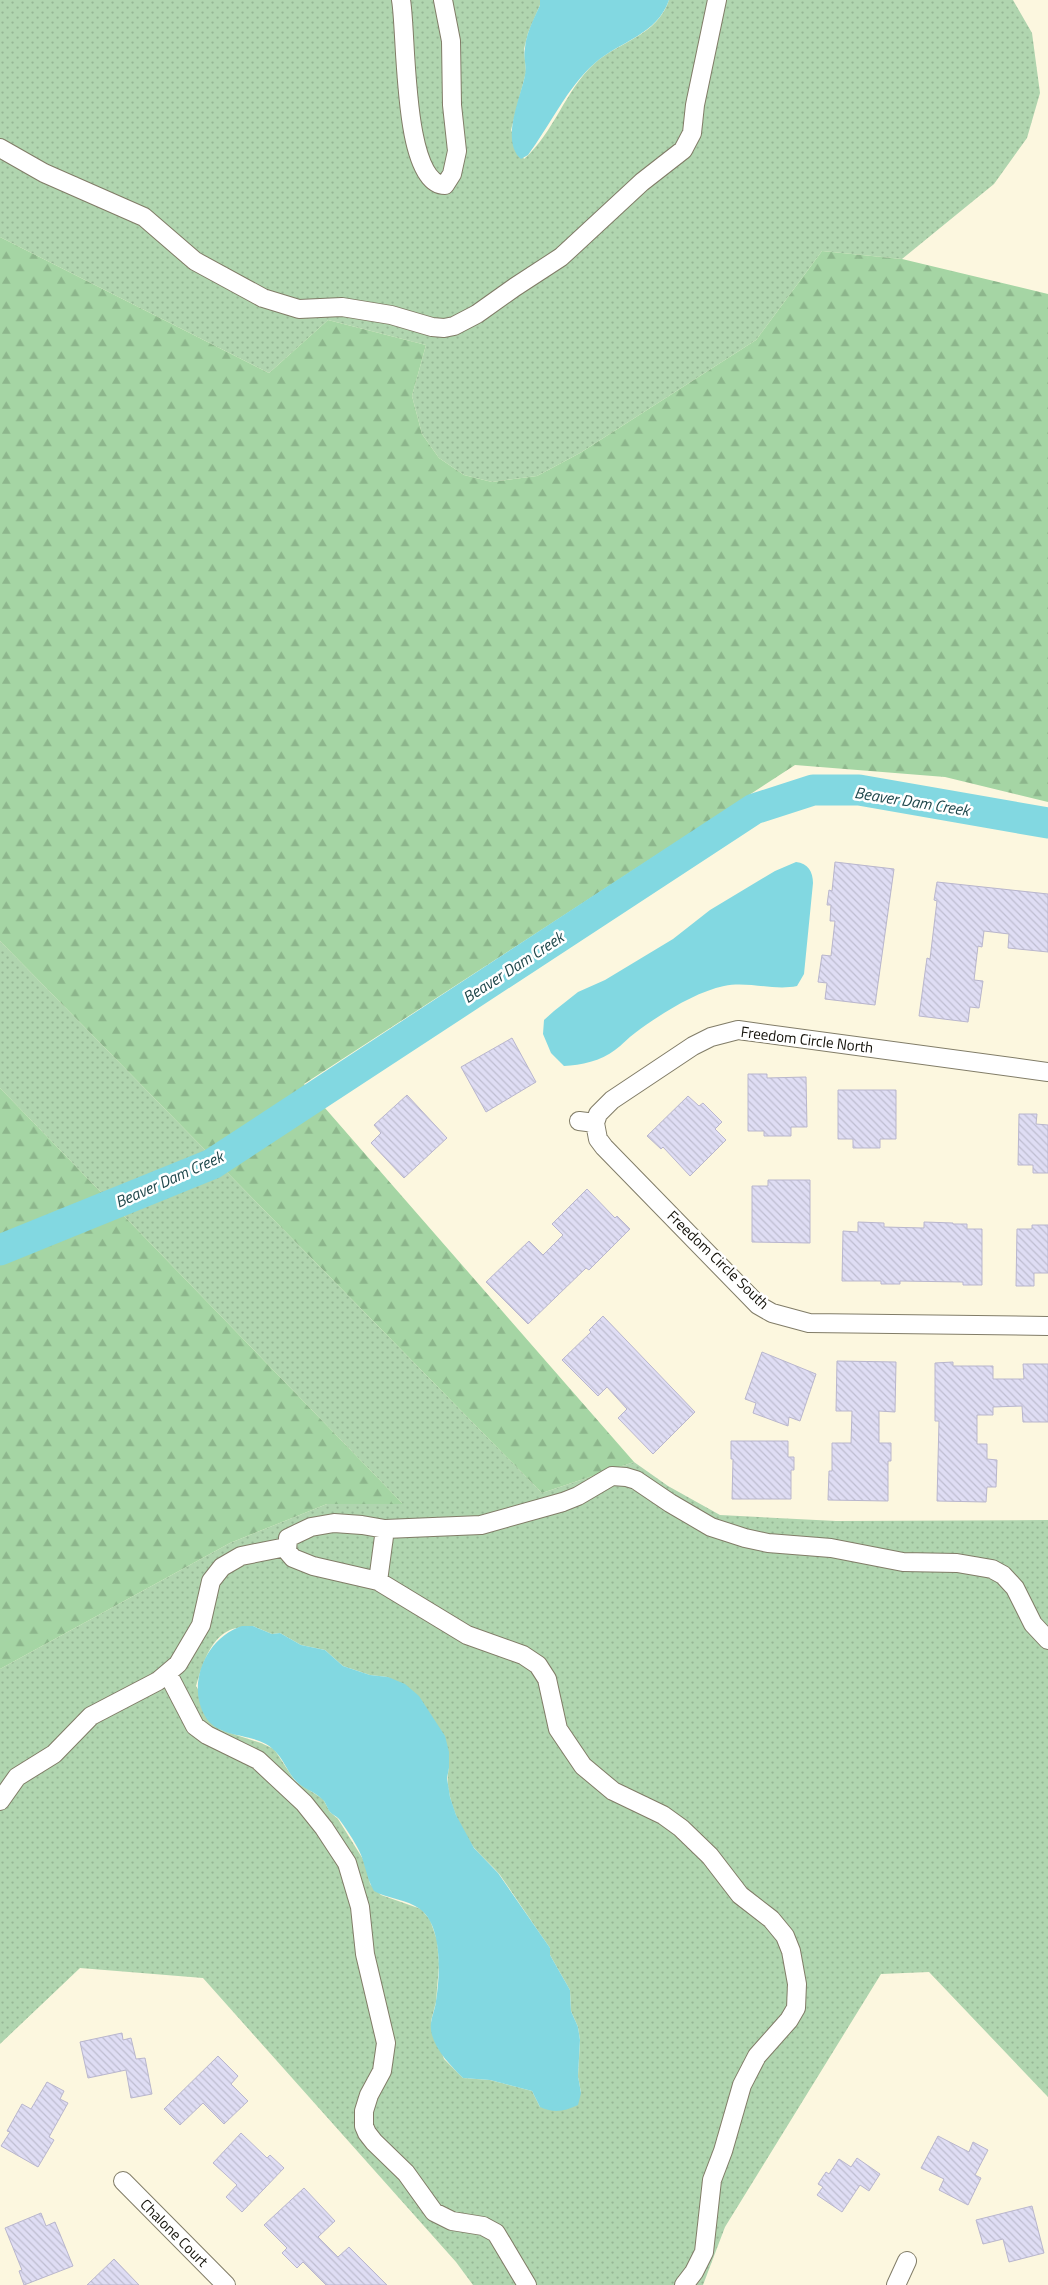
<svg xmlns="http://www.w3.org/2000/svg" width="1048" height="2285" font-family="'Titillium Web',sans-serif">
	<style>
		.grass { fill: url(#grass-dots); fill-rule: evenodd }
		.forest { fill: url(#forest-firs) }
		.water { fill: #82d8e1 }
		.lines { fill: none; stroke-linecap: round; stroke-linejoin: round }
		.river { stroke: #82d8e1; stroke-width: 31 }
		.building { fill: url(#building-back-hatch); stroke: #b9b6cd }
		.minor-casing { stroke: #817c67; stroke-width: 20 }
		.minor { stroke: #fff; stroke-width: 18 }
		.labels { text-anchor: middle; stroke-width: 5; stroke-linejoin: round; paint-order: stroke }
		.street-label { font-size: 15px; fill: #121008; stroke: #fff }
		.water-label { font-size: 16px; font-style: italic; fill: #20484c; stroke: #fff }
	</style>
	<defs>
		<pattern id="grass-dots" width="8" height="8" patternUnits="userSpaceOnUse" patternTransform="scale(1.25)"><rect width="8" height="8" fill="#b0d5af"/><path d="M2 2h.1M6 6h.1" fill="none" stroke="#96b695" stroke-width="1.8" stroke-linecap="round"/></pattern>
		<pattern id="forest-firs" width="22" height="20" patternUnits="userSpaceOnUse" patternTransform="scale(1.25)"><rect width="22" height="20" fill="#a5d5a4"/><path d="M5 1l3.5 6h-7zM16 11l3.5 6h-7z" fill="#8db68c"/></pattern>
		<pattern id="building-back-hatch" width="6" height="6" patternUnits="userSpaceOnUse" patternTransform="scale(1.25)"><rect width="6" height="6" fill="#dfddf4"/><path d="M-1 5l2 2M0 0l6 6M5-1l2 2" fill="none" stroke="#bebdd0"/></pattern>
	</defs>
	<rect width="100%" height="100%" fill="#fcf7df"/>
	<path class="grass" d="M0,0H540V5L528,33L524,49L526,72L511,130L524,159C554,133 565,90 595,63C620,41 657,36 669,0H1013L1032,33L1040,93L1027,138L994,184L902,259L822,251L756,340L580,453L537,476L492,482L464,475L439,458L422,434L412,396L426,345L328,320L269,373L0,237Z
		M0,941L542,1493L634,1462L668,1486L720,1515L836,1521L1048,1520V2097L929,1972L881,1974L725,2227L703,2285H473L456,2262L203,1978L80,1968L0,2044V1669L230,1543L327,1504L402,1503L0,1088ZM253,1626L272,1634L280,1633L301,1645L325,1650L343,1666L370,1675L388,1677L449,1768C443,1792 460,1830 476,1850C483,1858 493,1866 500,1875C517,1899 533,1924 550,1948V1955L570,1990L571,2011L578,2027L580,2040L578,2076L581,2093L540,2107L532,2091L490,2080L463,2078L444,2059L431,2021L436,2002L439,1964L437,1940L430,1920L421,1909L381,1895L370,1884L366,1864L338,1819L330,1812L323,1799L295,1781L274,1749L261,1743L221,1730L196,1686C202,1667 209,1639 230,1630C236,1627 246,1627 253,1626Z"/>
	<path class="forest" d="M0,237L269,373L328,320L426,345L412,396L422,434L439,458L464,475L492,482L537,476L580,453L756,340L822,251L902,259L1048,294V802L945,777L795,765L304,1084L634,1462L542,1493L0,941Z
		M0,1088L403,1504H327L230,1543L0,1669Z"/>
	<path class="water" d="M540,0H669C657,35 620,41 595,63C568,86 549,127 528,155L521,159C500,141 521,97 525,75C527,67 523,57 525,48C526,33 534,19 540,5Z
		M796,862C808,863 813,872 813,883L804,974L797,986C774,991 748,981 724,986C695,992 659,1015 635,1033C628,1038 622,1045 615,1050C601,1061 581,1065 564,1066L551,1053L543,1034L544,1020L554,1011L578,992L605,980L673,939L710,910L775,871Z
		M242,1626H253L272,1634L280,1633L301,1645L325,1650L343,1666L370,1675L388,1677L405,1684L419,1696L445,1736L449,1752V1768L447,1778L450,1797L456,1815L474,1848L498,1873L550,1948V1955L570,1990L571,2011L578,2027L580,2040L578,2076L581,2093L578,2105C563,2112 554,2113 540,2107L532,2091L490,2080L463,2078C451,2066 437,2052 432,2035C428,2022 435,2012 436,2001C440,1976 443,1926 420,1909C406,1899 388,1899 374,1891C365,1876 366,1861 356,1845C351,1836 345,1827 339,1819C336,1816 333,1815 330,1812C327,1808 326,1802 322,1799C314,1791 301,1788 294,1779C287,1770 283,1759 275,1751C257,1731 219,1741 205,1716C186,1683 207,1637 242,1626Z"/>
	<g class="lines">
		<path class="river" d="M0,1250L212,1164L754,809L813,790H859L1048,823"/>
	</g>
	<path class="building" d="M835,862L894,869L875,1005L825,999L827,983L818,982L822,955L831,956L835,921H830L831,905H827L829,890L832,891Z
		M937,882L1048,894V952L1008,948L1009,934L984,931L982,947L978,946L974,980L983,981L979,1008L970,1007L968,1022L919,1016L927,958L930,959L937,901L934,900Z
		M512,1038L536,1082L486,1112L461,1067Z
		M748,1074H767V1078L806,1077L807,1127H791V1136H764V1131H748Z
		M838,1090H896V1139H880V1148H853V1139H838Z
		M407,1095L447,1138L404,1178L371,1143L381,1133L374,1125Z
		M688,1096L699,1106L703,1103L722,1122L715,1129L726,1140L690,1176L663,1147L661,1149L647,1136Z
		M1019,1114H1037L1036,1124L1048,1125V1173H1033V1165H1018Z
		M768,1180H810V1243L752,1242V1186H768Z
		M587,1189L615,1218L617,1216L630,1229L589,1270L586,1268L528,1324L486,1282L529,1241L543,1255L563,1235L552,1224Z
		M858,1222L884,1223V1227L924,1228V1222L953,1223V1224H967V1229H982V1285H963V1282L900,1281V1284H881V1281H842L843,1231L858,1232Z
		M1032,1225H1048V1273H1034V1286H1016L1017,1229H1032Z
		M603,1316L695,1412L653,1454L618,1418L627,1409L607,1387L598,1396L562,1360L591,1332L589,1330Z
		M762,1352L816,1374L800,1421L789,1417L788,1426L753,1413L756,1403L745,1399Z
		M837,1361L896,1362L895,1412L879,1411V1443H891V1461H888V1501L828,1500L829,1471H832V1443H851L852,1411H836Z
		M953,1362V1366H993V1379H1024L1023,1364H1048V1422H1023L1022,1406L993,1407V1415H977V1444H987V1459L997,1460L996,1487H987L986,1502L937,1501L939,1421H935V1363Z
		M731,1441H788V1457H794V1470H791V1499H732L733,1459H731Z
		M122,2033L123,2040L131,2038L136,2059L145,2058L152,2094L131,2098L126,2070L88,2078L80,2042Z
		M218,2056L238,2076L231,2084L248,2101L224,2124L203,2103L180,2125L164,2109Z
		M47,2082L64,2091L60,2099L68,2103L49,2137L54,2140L38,2167L1,2146L10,2132L7,2131L22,2104L31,2109Z
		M241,2133L267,2158L270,2155L284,2168L242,2212L226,2197L237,2185L213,2163Z
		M938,2136L969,2152L973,2142L988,2150L975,2175L981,2178L968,2205L939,2190L944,2179L921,2168Z
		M857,2158L880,2174L869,2191L860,2185L842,2212L817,2195L823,2187L818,2184L826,2172L829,2174L839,2159L851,2167Z
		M304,2188L335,2221L318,2237L338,2257L349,2247L387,2285H326L303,2262L297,2268L282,2253L287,2248L264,2225Z
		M1032,2206L1044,2253L1009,2262L1003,2239L983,2244L976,2220Z
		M41,2213L46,2226L55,2222L73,2266L24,2285L19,2271L22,2270L5,2228Z
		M114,2259L139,2285H87Z"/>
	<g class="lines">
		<g class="minor-casing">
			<path id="minor" d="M401,0C407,33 402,185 445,185L452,174L457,151L452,105L451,41L443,0
				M0,148L44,173L144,217L195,261L263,298L299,309L342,307L391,315L432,327L444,328L454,326L477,314L515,287L561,257L642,182L683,150L692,133L695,105L717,0
				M579,1121L595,1123L598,1139L604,1147L758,1305L772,1313L809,1323L1048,1326
				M595,1123L598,1114L612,1100L693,1046L711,1037L738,1030L1048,1072
				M378,1581L385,1529
				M168,1674L195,1726L207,1735L258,1760L304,1803L324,1828L347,1863L360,1907L365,1954L386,2043L382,2071L369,2095L364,2111V2126L367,2133L374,2142L406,2173L434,2212L452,2221L483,2226L496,2233L527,2285
				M0,1801L17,1777L54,1754L91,1716L158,1681L178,1664L201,1625L211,1581L222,1567L241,1556L286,1547
				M123,2181L226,2285
				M684,2285L694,2272L704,2252L712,2180L723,2151L742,2085L757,2056L789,2020L796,2008L797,1984L791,1951L785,1936L771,1919L740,1895L710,1856L681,1828L663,1815L613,1791L583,1766L558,1729L547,1679L538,1665L523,1655L467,1635L378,1581L313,1566L293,1558L287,1551L288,1538L311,1527L334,1523L362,1525L385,1529L481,1525L563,1502L578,1496L612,1476L626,1477L636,1480L670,1503L711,1527L745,1538L768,1543L831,1548L903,1562L957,1563L992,1569L1003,1575L1015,1588L1033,1624L1048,1640
				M896,2285L907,2261"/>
		</g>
		<use href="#minor" class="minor"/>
	</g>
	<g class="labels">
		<g class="street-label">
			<text transform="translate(807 1040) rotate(7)" y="5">Freedom Circle North</text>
			<text transform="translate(718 1260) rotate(44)" y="5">Freedom Circle South</text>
			<text transform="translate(174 2233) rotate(45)" y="5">Chalone Court</text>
		</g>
		<g class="water-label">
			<text transform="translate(912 801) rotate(9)" y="6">Beaver Dam Creek</text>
			<text transform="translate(513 967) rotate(-33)" y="6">Beaver Dam Creek</text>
			<text transform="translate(169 1179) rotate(-24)" y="6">Beaver Dam Creek</text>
		</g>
	</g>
</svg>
